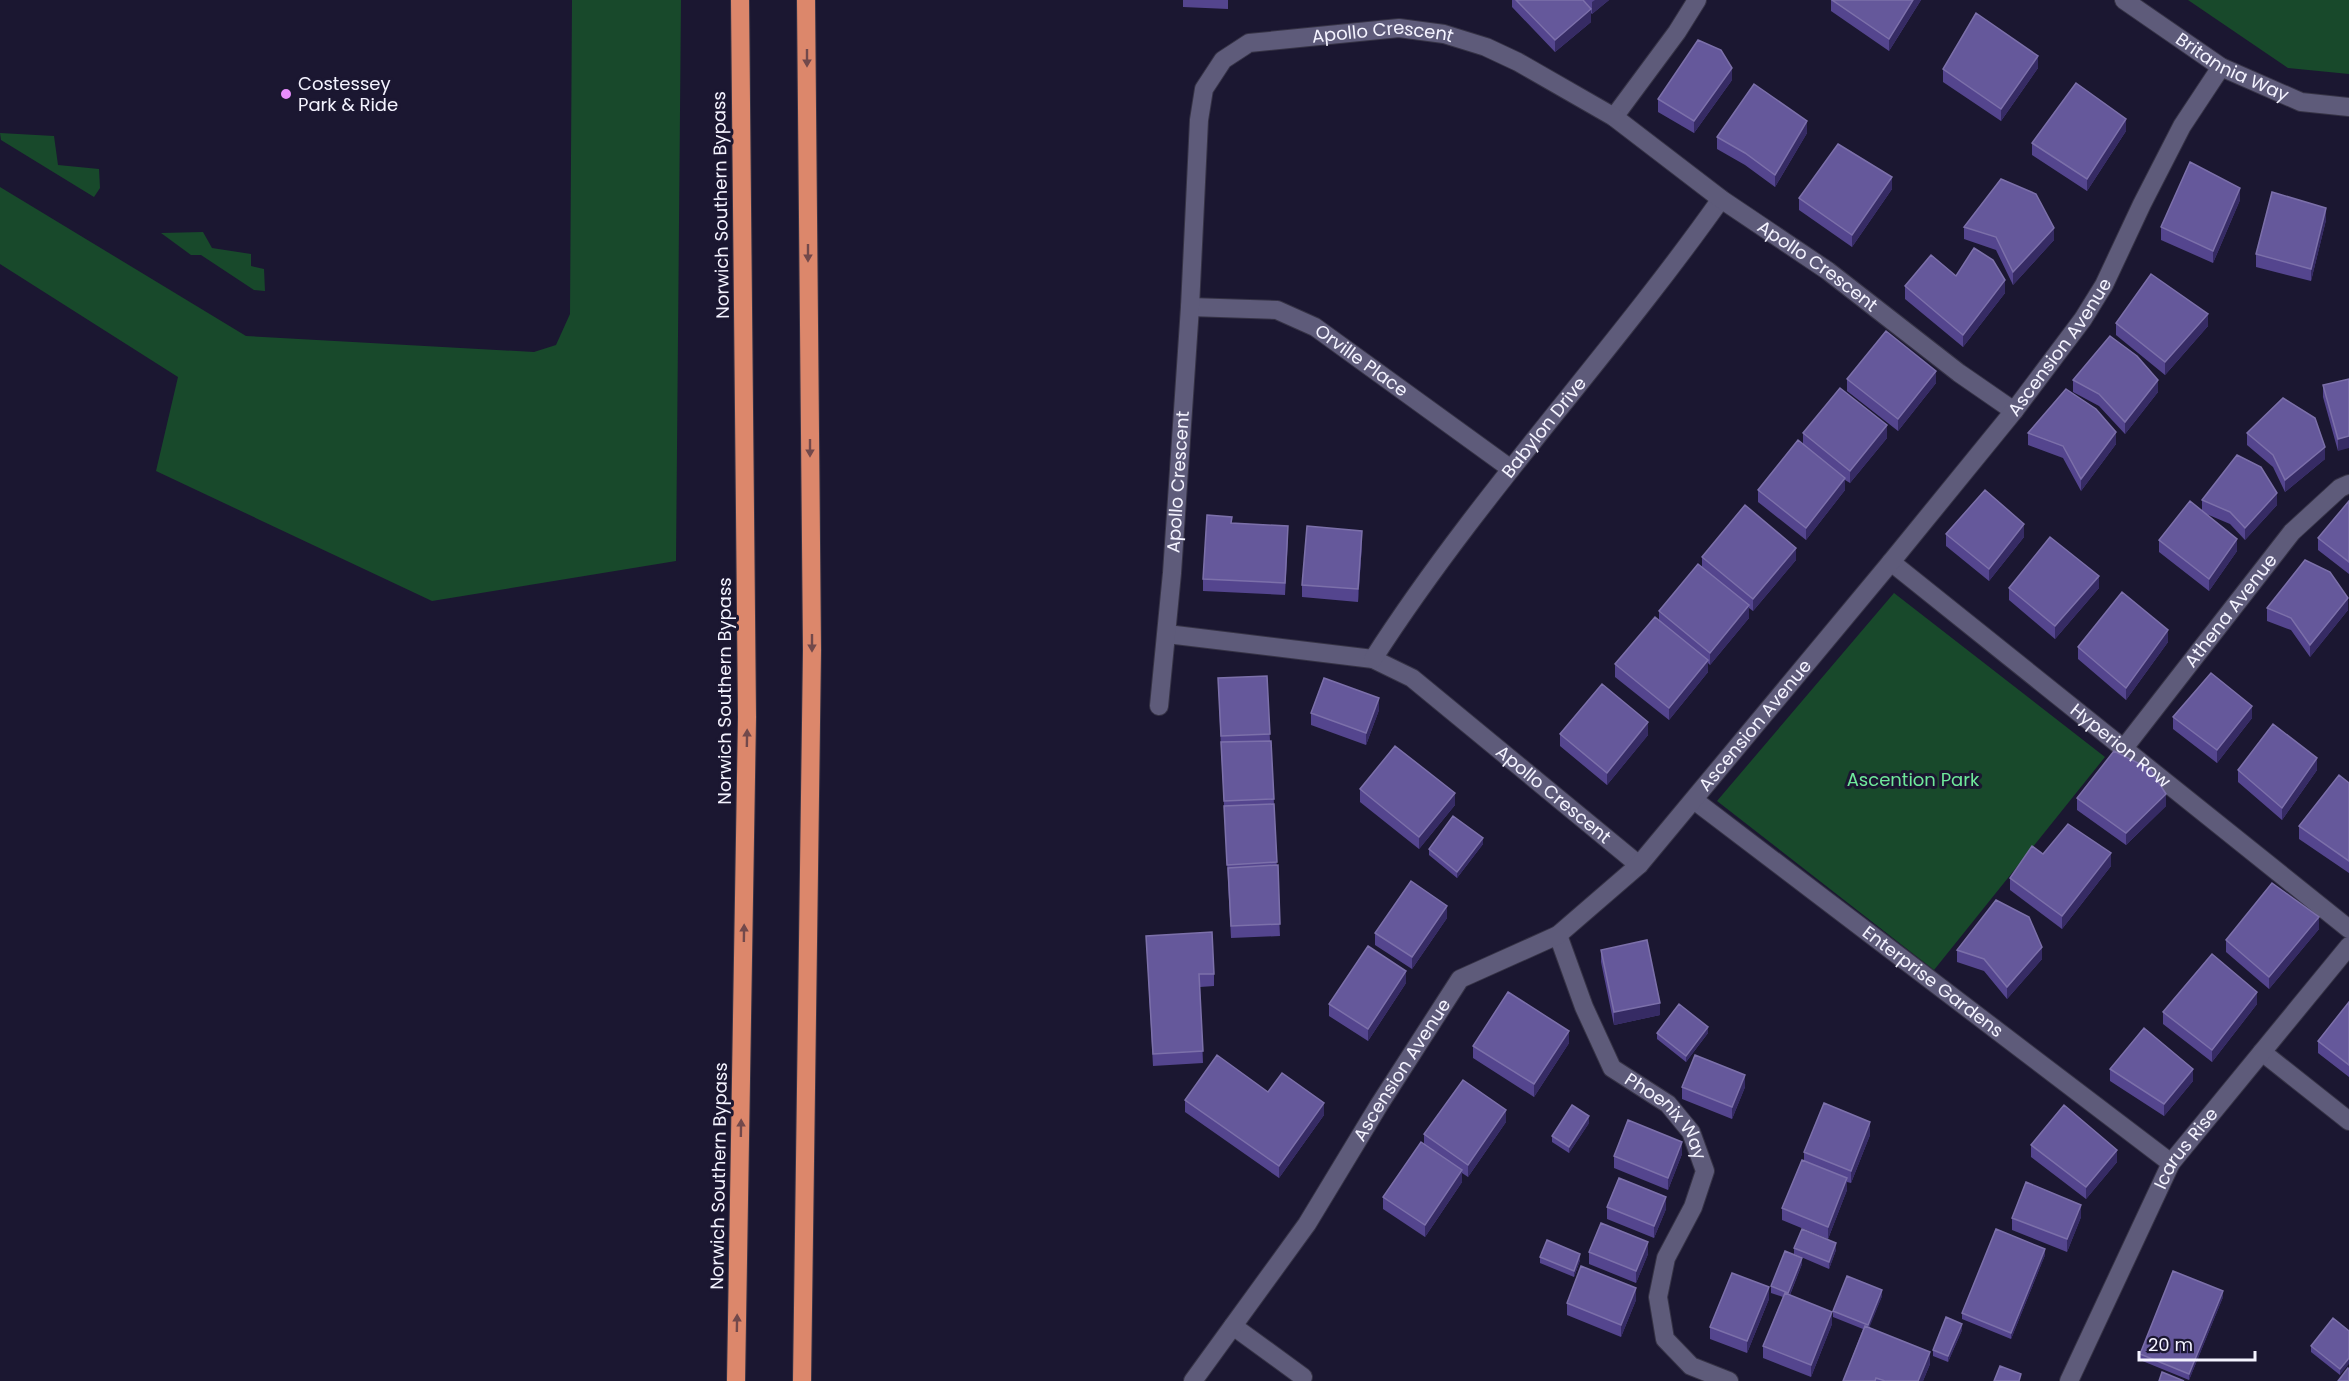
<svg xmlns="http://www.w3.org/2000/svg" width="2349" height="1381" font-family="Poppins,sans-serif">
	<style>
		.green { fill: #18492b }
		.lines { fill: none; stroke-linecap: round; stroke-linejoin: round }
		.minor-casing { stroke: #363346; stroke-width: 20 }
		.highway-casing { stroke: #363346; stroke-width: 20 }
		.minor { stroke: #5e5b7a; stroke-width: 18 }
		.highway { stroke: #dc876b; stroke-width: 18 }
		.wall { fill: #54458e }
		.shaded-wall { fill: #362b64 }
		.building { fill: #65589b; stroke: #7c70aa; stroke-width: 1.5 }
		.oneway { fill: #72494b }
		.poi-dot { fill: #e98dfe; stroke: #1b1731; stroke-width: 2 }
		.labels { text-anchor: middle; stroke-width: 6; stroke-linejoin: round; paint-order: stroke }
		.street-label { font-size: 18px; fill: #f4f3ff; stroke: #1b1731 }
		.poi-label { font-size: 18px; fill: #f4f3ff; stroke: #1b1731; text-anchor: start }
		.park-label { font-size: 18px; fill: #6fe99b; stroke: #1b1731 }
	</style>
	<rect width="100%" height="100%" fill="#1b1731"/>
	<path class="green" d="M572,0H681L676,561L432,601L156,471L178,377L0,264V187L246,336L534,352L556,345L570,314Z
		M2188,0H2349V74L2288,68Z
		M0,133L54,136L58,165L99,169L100,188L94,197L1,140Z
		M203,232L212,248L251,254V266L264,269L265,291L254,290L201,255H191L161,233Z
		M1894,593L2105,757L1934,970L1717,801Z"/>
	<g class="lines">
		<g class="minor-casing">
			<g id="minor">
				<path id="s1" d="M2124,0L2221,67L2301,102L2349,107"/>
				<path d="M1614,117L1677,32L1697,0"/>
				<path id="s2" d="M1190,307L1277,310L1315,327L1511,469"/>
				<path id="s3" d="M1891,562L2349,929"/>
				<path id="s4" d="M1167,634L1373,659L1412,678L1639,865"/>
				<path id="s5" d="M1373,659C1477,497 1610,356 1721,199"/>
				<path id="s6" d="M1159,706L1172,573L1190,307L1199,120L1204,89L1223,60L1249,43L1399,28L1444,34L1486,47L1518,62L1614,117L1721,199L1828,271L1959,373L2014,411"/>
				<path id="s7" d="M2124,748L2292,532L2340,488L2349,484"/>
				<path id="s8" d="M1694,800L2171,1163"/>
				<path id="s9" d="M1558,935L1584,1007L1612,1068L1668,1104L1691,1132L1705,1171L1693,1207L1666,1258L1658,1297L1665,1339L1691,1366L1729,1381"/>
				<path d="M2262,1052L2349,1121"/>
				<path d="M1233,1326L1303,1377"/>
				<path id="s10" d="M1193,1381L1307,1224L1379,1105L1460,979L1558,935L1639,865L1891,562L2014,411L2083,319L2104,285L2142,204L2182,126L2221,67"/>
				<path id="s11" d="M2069,1381L2171,1163L2349,946"/>
			</g>
		</g>
		<g class="highway-casing">
			<path id="highway" d="M736,1381L747,717L740,0
				M802,1381L812,650L806,0"/>
		</g>
		<use href="#minor" class="minor"/>
		<use href="#highway" class="highway"/>
	</g>
	<path class="wall" d="M1183,0H1228V9L1183,7Z
		M1512,0H1609L1592,14L1591,13V22L1555,52L1512,7Z
		M1831,0H1921L1889,51L1831,11Z
		M2038,68L2001,121L1943,82V69Z
		M1732,80L1694,133L1658,112V99Z
		M2126,131L2087,191L2032,155V143Z
		M1807,133L1775,187L1745,165L1717,149V137Z
		M1892,189L1852,247L1799,210V198Z
		M2240,200L2213,263L2161,240V227Z
		M2326,220L2311,281L2256,267V254Z
		M1964,227L2054,240L2013,285L1996,250L1964,239Z
		M1956,276L2005,293L1963,347L1905,299V286Z
		M2116,323L2208,326L2165,375L2116,335Z
		M1847,379L1936,383L1898,431L1847,391Z
		M2349,379L2338,451L2323,397V385Z
		M2073,380L2158,392L2125,434L2099,406L2073,392Z
		M1803,433L1887,438L1850,483L1845,480V490L1806,540L1758,502V490L1803,444Z
		M2028,433L2116,444L2081,491L2063,458L2028,445Z
		M2247,433L2325,459L2285,492L2273,467L2247,445Z
		M2202,500L2277,505L2245,540L2230,524L2204,513L2237,551L2209,591L2159,552V540L2202,511Z
		M2349,501V574L2318,550V538Z
		M1231,523L1288,538L1285,595L1203,591V579Z
		M1946,534L2024,537L1989,581L1946,546Z
		M1362,544L1358,602L1302,597V585Z
		M1702,557L1796,560L1753,611L1749,608V618L1710,665L1708,663V672L1669,720L1615,677V664L1659,620V611L1702,567Z
		M2009,588H2099L2055,639L2009,600Z
		M2267,608L2348,610L2310,657L2291,630L2267,621Z
		M2168,642L2126,700L2078,659V647Z
		M1267,676L1270,741H1271L1274,804L1280,936L1231,938L1221,748V749L1218,678Z
		M1379,710L1366,745L1311,725V713Z
		M2173,717L2252,718L2217,763L2173,729Z
		M1560,734L1648,735L1607,785L1560,746Z
		M2238,770H2317L2282,820L2238,782Z
		M2349,783V873L2299,839V826Z
		M1360,789L1455,805L1419,849L1360,802Z
		M2077,798L2166,806L2126,845L2077,810Z
		M1483,844L1457,878L1429,855V849Z
		M2043,854L2111,866L2062,929L2010,890V878Z
		M1447,918L1412,969L1375,945V933Z
		M2319,929L2269,989L2226,952V940Z
		M1146,936L1214,974V986L1200,987L1203,1063L1153,1066Z
		M1601,950L1660,1015L1614,1025L1601,962Z
		M1957,950L2042,959L2007,999L1984,971L1957,962Z
		M1406,983L1368,1041L1329,1016V1004Z
		M2349,1002V1077L2318,1053V1041Z
		M2257,1004L2212,1062L2163,1024V1012Z
		M1657,1033H1708L1686,1062L1657,1039Z
		M1569,1043L1534,1097L1473,1058V1046Z
		M2110,1069L2193,1081L2164,1116L2110,1081Z
		M1682,1087H1745L1732,1119L1682,1099Z
		M1268,1092L1324,1115L1279,1178L1185,1112V1100Z
		M1506,1122L1468,1177L1462,1173V1182L1425,1237L1383,1209V1197L1424,1144V1134Z
		M1589,1123L1569,1153L1552,1142V1136Z
		M1870,1135L1851,1183L1847,1182V1190L1828,1239L1782,1220V1208L1804,1161V1152Z
		M2031,1145L2117,1162L2086,1199L2031,1157Z
		M1682,1154L1668,1190L1614,1168V1156Z
		M1607,1207L1666,1209L1654,1238L1607,1219Z
		M2081,1217L2067,1252L2012,1230V1218Z
		M1794,1248L1836,1250L1829,1269L1794,1254Z
		M1589,1252L1648,1254L1636,1283L1589,1264Z
		M2045,1255L2011,1339L1962,1319V1313Z
		M1540,1257L1580,1260L1574,1277L1540,1263Z
		M1802,1264L1790,1295L1832,1324L1811,1377L1763,1358V1346L1783,1297L1771,1293V1286Z
		M1882,1296L1869,1327L1930,1364L1923,1381H1843L1863,1329L1833,1317V1311Z
		M2223,1297L2189,1380L2140,1360V1354Z
		M1769,1299L1747,1353L1710,1339V1327Z
		M1636,1300L1621,1337L1567,1315V1303Z
		M1962,1330L1948,1362L1933,1356V1350Z
		M2349,1331L2340,1375L2311,1352V1346Z"/>
	<path class="shaded-wall" d="M1595,0H1609L1592,14V2Z
		M1913,0H1921L1889,51V39Z
		M1591,9V22L1555,52V40Z
		M2038,56V68L2001,121V109Z
		M1732,68V80L1694,133V121Z
		M2126,119V131L2087,191V179Z
		M1807,121V133L1775,187V175Z
		M1892,177V189L1852,247V235Z
		M2240,188V200L2213,263V251Z
		M2326,208V220L2311,281V269Z
		M2054,228V240L2013,285V272Z
		M2005,280V293L1963,347V335Z
		M2208,314V326L2165,375V362Z
		M1936,371V383L1898,431V419Z
		M2158,380V392L2125,434V422Z
		M1887,425V438L1850,483V471Z
		M2116,432V444L2081,491V479Z
		M2349,436V448L2338,451V439Z
		M2325,447V459L2285,492V480Z
		M1845,478V490L1806,540V528Z
		M2277,493V505L2245,540V528Z
		M2024,524V537L1989,581V569Z
		M1362,531V544L1358,602V589Z
		M2237,539V551L2209,591V579Z
		M1796,548V560L1753,611V599Z
		M2099,576V588L2055,639V626Z
		M2348,598V610L2310,657V645Z
		M1749,605V618L1710,665V653Z
		M2168,630V642L2126,700V688Z
		M1708,660V672L1669,720V708Z
		M1379,698V710L1366,745V733Z
		M2252,706V718L2217,763V750Z
		M1648,722V735L1607,785V773Z
		M2317,758V770L2282,820V808Z
		M1455,793V805L1419,849V837Z
		M2166,794V806L2126,845V833Z
		M1483,838V844L1457,878V872Z
		M2111,853V866L2062,929V916Z
		M1447,906V918L1412,969V957Z
		M2319,917V929L2269,989V977Z
		M2042,947V959L2007,999V987Z
		M1406,971V983L1368,1041V1029Z
		M2257,992V1004L2212,1062V1050Z
		M1660,1003V1015L1614,1025V1012Z
		M1708,1027V1033L1686,1062V1056Z
		M1569,1031V1043L1534,1097V1084Z
		M2193,1069V1081L2164,1116V1104Z
		M1745,1075V1087L1732,1119V1107Z
		M1324,1103V1115L1279,1178V1166Z
		M1506,1110V1122L1468,1177V1165Z
		M1589,1116V1123L1569,1153V1147Z
		M1870,1122V1135L1851,1183V1171Z
		M1682,1142V1154L1668,1190V1178Z
		M2117,1150V1162L2086,1199V1187Z
		M1462,1170V1182L1425,1237V1225Z
		M1847,1178V1190L1828,1239V1227Z
		M1666,1197V1209L1654,1238V1226Z
		M2081,1205V1217L2067,1252V1239Z
		M1648,1242V1254L1636,1283V1271Z
		M1836,1243V1250L1829,1269V1262Z
		M2045,1249V1255L2011,1339V1333Z
		M1580,1254V1260L1574,1277V1271Z
		M1802,1258V1264L1788,1299V1293Z
		M1769,1287V1299L1747,1353V1341Z
		M1636,1288V1300L1621,1337V1325Z
		M1882,1290V1296L1868,1331V1325Z
		M2223,1291V1297L2189,1380V1374Z
		M1832,1312V1324L1811,1377V1365Z
		M1962,1324V1330L1948,1362V1356Z
		M1930,1352V1364L1923,1381H1918Z
		M2349,1358V1364L2340,1375V1369Z"/>
	<path class="building" d="M1516,0H1583L1591,9L1555,40Z
		M1832,0H1913L1889,39Z
		M1976,13L2038,56L2001,109L1943,69Z
		M1698,40L1721,50L1732,68L1694,121L1658,99Z
		M2076,83L2126,119L2087,179L2032,143Z
		M1754,84L1807,121L1775,175L1745,153L1717,137Z
		M1838,144L1892,177L1852,235L1799,198Z
		M2190,162L2240,188L2213,251L2161,227Z
		M2001,179L2036,194L2054,228L2013,272L1996,237L1964,227Z
		M2272,192L2326,208L2311,269L2256,254Z
		M1974,248L1993,260L2005,280L1963,335L1905,286L1931,255L1956,276Z
		M2151,274L2208,314L2165,362L2116,323Z
		M1886,331L1936,371L1898,419L1847,379Z
		M2110,336L2137,356L2158,380L2125,422L2099,394L2073,380Z
		M2349,379V436L2338,439L2323,385Z
		M1840,388L1887,425L1850,471L1803,433Z
		M2066,389L2096,409L2116,432L2081,479L2063,446L2028,433Z
		M2283,398L2315,418L2325,447L2285,480L2273,455L2247,433Z
		M1798,440L1845,478L1806,528L1758,490Z
		M2237,455L2261,467L2277,493L2245,528L2230,512L2202,500Z
		M1985,490L2024,524L1989,569L1946,534Z
		M2190,501L2237,539L2209,579L2159,540Z
		M2349,501V562L2318,538Z
		M1745,505L1796,548L1753,599L1702,557Z
		M1207,515L1232,517L1231,523L1288,526L1285,583L1203,579Z
		M1307,526L1362,531L1358,589L1302,585Z
		M2050,537L2099,576L2055,626L2009,588Z
		M2305,560L2330,572L2348,598L2310,645L2291,618L2267,608Z
		M1698,564L1749,605L1710,653L1659,611Z
		M2122,592L2168,630L2126,688L2078,647Z
		M1655,617L1708,660L1669,708L1615,664Z
		M2211,673L2252,706L2217,750L2173,717Z
		M1267,676L1270,734L1221,736L1218,678Z
		M1324,678L1379,698L1366,733L1311,713Z
		M1602,684L1648,722L1607,773L1560,734Z
		M2273,724L2317,758L2282,808L2238,770Z
		M1271,741L1274,799L1224,801L1221,742Z
		M1395,746L1455,793L1419,837L1360,789Z
		M2114,751L2150,769L2166,794L2126,833L2077,798Z
		M2339,775L2349,783V861L2299,826Z
		M1274,804L1277,862L1227,865L1224,806Z
		M1453,816L1483,838L1457,872L1429,849Z
		M2068,824L2111,853L2062,916L2010,878L2032,846L2043,854Z
		M1278,865L1280,924L1231,926L1228,868Z
		M1411,881L1447,906L1412,957L1375,933Z
		M2272,883L2319,917L2269,977L2226,940Z
		M1996,900L2029,917L2042,947L2007,987L1984,959L1957,950Z
		M1212,932L1214,974H1199L1203,1051L1153,1054L1146,936Z
		M1647,940L1660,1003L1614,1012L1601,950Z
		M1368,946L1406,971L1368,1029L1329,1004Z
		M2212,954L2257,992L2212,1050L2163,1012Z
		M1508,992L1569,1031L1534,1084L1473,1046Z
		M2349,1002V1065L2318,1041Z
		M1679,1004L1708,1027L1686,1056L1657,1033Z
		M2144,1028L2193,1069L2164,1104L2110,1069Z
		M1217,1055L1268,1092L1282,1073L1324,1103L1279,1166L1185,1100Z
		M1695,1055L1745,1075L1732,1107L1682,1087Z
		M1463,1080L1506,1110L1468,1165L1424,1134Z
		M1824,1103L1870,1122L1851,1171L1804,1152Z
		M1572,1105L1589,1116L1569,1147L1552,1136Z
		M2064,1105L2117,1150L2086,1187L2031,1145Z
		M1628,1120L1682,1142L1668,1178L1614,1156Z
		M1421,1142L1462,1170L1425,1225L1383,1197Z
		M1802,1160L1847,1178L1828,1227L1782,1208Z
		M1619,1178L1666,1197L1654,1226L1607,1207Z
		M2026,1182L2081,1205L2067,1239L2012,1218Z
		M1601,1223L1648,1242L1636,1271L1589,1252Z
		M1802,1229L1836,1243L1829,1262L1794,1248Z
		M1996,1229L2045,1249L2011,1333L1962,1313Z
		M1547,1240L1580,1254L1574,1271L1540,1257Z
		M1785,1251L1802,1258L1788,1293L1771,1286Z
		M1581,1266L1636,1288L1621,1325L1567,1303Z
		M2173,1271L2223,1291L2189,1374L2140,1354Z
		M1732,1273L1769,1287L1747,1341L1710,1327Z
		M1847,1276L1882,1290L1868,1325L1833,1311Z
		M1785,1293L1832,1312L1811,1365L1763,1346Z
		M1946,1317L1962,1324L1948,1356L1933,1350Z
		M2333,1318L2349,1331V1358L2340,1369L2311,1346Z
		M1865,1326L1930,1352L1918,1381H1885L1876,1378L1875,1381H1843Z
		M2000,1366L2021,1374L2019,1381H1994Z
		M2348,1368L2349,1369V1381H2338Z
		M2162,1372L2184,1381H2159Z"/>
	<defs><path id="oneway-solid" d="M-6-.8H1V-3.2L6.5 0L1 3.2V.8H-6Z" transform="scale(1.5)"/></defs>
	<g class="oneway">
		<use href="#oneway-solid" transform="translate(807 58) rotate(90)"/>
		<use href="#oneway-solid" transform="translate(808 253) rotate(90)"/>
		<use href="#oneway-solid" transform="translate(810 448) rotate(90)"/>
		<use href="#oneway-solid" transform="translate(812 643) rotate(90)"/>
		<use href="#oneway-solid" transform="translate(747 738) rotate(-89)"/>
		<use href="#oneway-solid" transform="translate(744 933) rotate(-89)"/>
		<use href="#oneway-solid" transform="translate(741 1128) rotate(-89)"/>
		<use href="#oneway-solid" transform="translate(737 1323) rotate(-89)"/>
	</g>
	<circle class="poi-dot" cx="286" cy="94" r="6"/>
	<g class="labels">
		<g class="street-label">
			<text dy="6" stroke="none"><textPath href="#s6" startOffset="819">Apollo Crescent</textPath></text>
			<text dy="6" stroke="none"><textPath href="#s1" startOffset="128">Britannia Way</textPath></text>
			<text transform="translate(721 205) rotate(-91)" y="6">Norwich Southern Bypass</text>
			<text dy="6" stroke="none"><textPath href="#s6" startOffset="1323">Apollo Crescent</textPath></text>
			<text dy="6" stroke="none"><textPath href="#s10" startOffset="1365">Ascension Avenue</textPath></text>
			<text dy="6" stroke="none"><textPath href="#s2" startOffset="186">Orville Place</textPath></text>
			<text dy="6" stroke="none"><textPath href="#s5" startOffset="288">Babylon Drive</textPath></text>
			<text dy="6" stroke="none"><textPath href="#s6" startOffset="225">Apollo Crescent</textPath></text>
			<text dy="6" stroke="none"><textPath href="#s7" startOffset="174">Athena Avenue</textPath></text>
			<text transform="translate(725 691) rotate(-90)" y="6">Norwich Southern Bypass</text>
			<text dy="6" stroke="none"><textPath href="#s10" startOffset="879">Ascension Avenue</textPath></text>
			<text dy="6" stroke="none"><textPath href="#s3" startOffset="294">Hyperion Row</textPath></text>
			<text dy="6" stroke="none"><textPath href="#s4" startOffset="434">Apollo Crescent</textPath></text>
			<text dy="6" stroke="none"><textPath href="#s8" startOffset="300">Enterprise Gardens</textPath></text>
			<text dy="6" stroke="none"><textPath href="#s10" startOffset="375">Ascension Avenue</textPath></text>
			<text dy="6" stroke="none"><textPath href="#s9" startOffset="218">Phoenix Way</textPath></text>
			<text dy="6" stroke="none"><textPath href="#s11" startOffset="261">Icarus Rise</textPath></text>
			<text transform="translate(719 1176) rotate(-89)" y="6">Norwich Southern Bypass</text>
		</g>
		<g class="poi-label">
			<text x="298" y="90">Costessey<tspan x="298" dy="21">Park &amp; Ride</tspan></text>
		</g>
		<g class="park-label">
			<text x="1913" y="786">Ascention Park</text>
		</g>
	</g>
	<path d="M2139 1351v9h116v-9" fill="none" stroke="#f4f3ff" stroke-width="3"/>
	<text x="2148" y="1351" font-size="18" fill="#f4f3ff" stroke="#1b1731" stroke-width="4.5" paint-order="stroke">20 m</text>
</svg>
